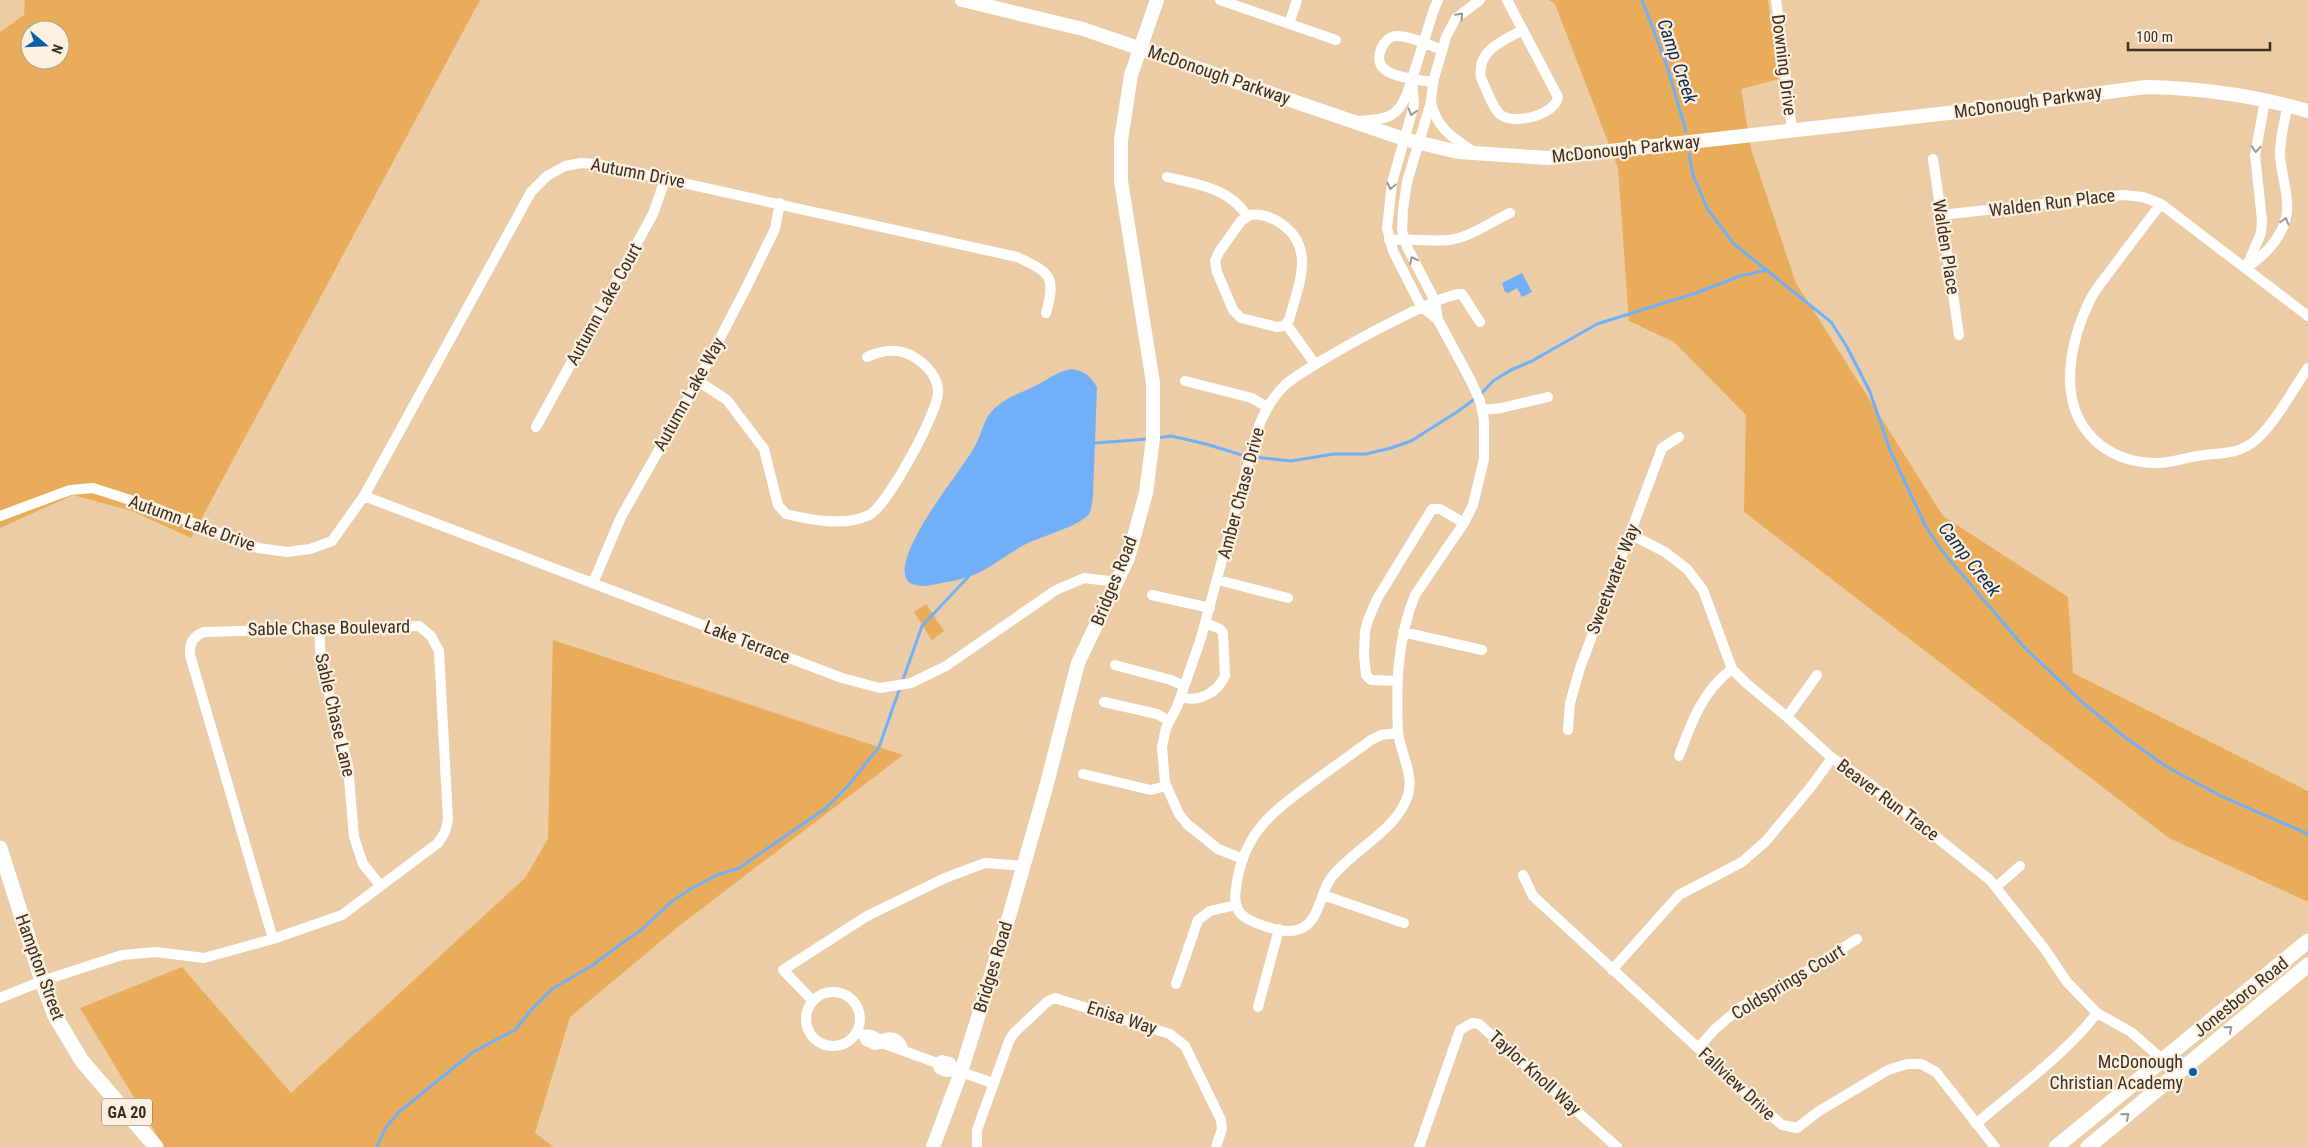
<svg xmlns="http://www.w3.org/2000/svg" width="2308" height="1147" font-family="'Roboto Condensed',sans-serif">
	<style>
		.green { fill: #e9ac5a; fill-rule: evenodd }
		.water { fill: #71b0f9 }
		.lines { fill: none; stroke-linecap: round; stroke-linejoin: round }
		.stream { stroke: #71b0f9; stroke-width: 3 }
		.street { stroke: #fff; stroke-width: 10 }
		.secondary { stroke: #fff; stroke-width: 14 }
		.primary { stroke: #fff; stroke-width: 15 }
		.oneway { stroke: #9e9790 }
		.poi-dot { fill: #075fac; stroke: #fdf0e0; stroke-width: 2 }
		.labels { text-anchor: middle; stroke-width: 4.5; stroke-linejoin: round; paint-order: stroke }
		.shield { fill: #fdf0e0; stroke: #76695a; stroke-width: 1 }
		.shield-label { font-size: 16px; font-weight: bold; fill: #3c2f20 }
		.street-label { font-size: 18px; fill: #3c2f20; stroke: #fdf0e0 }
		.poi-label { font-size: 18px; fill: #3c2f20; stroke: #fdf0e0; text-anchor: end }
		.water-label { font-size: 19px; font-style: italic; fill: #0d2e51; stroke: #fdf0e0 }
	</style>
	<rect width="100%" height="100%" fill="#ebcca5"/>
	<path class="green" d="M25,0H480L191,538L132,511L73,495L0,528V32L24,15ZM30,30H60V60H30Z
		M1549,0H1768L1779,79L1741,89L1751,149L1796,283L1943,516L2068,597L2073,673L2308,791V902L2169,838L1744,512L1746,415L1674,342L1629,321L1618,168L1555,4Z
		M926,604L944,631L932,640L914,612Z
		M553,640L903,755L679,926L570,1017L535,1133L554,1147H164L80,1008L182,967L291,1093L525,878L548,839Z"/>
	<path class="water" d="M1522,273L1532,292L1522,297L1517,288L1508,293L1505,292L1502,283Z
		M1072,369C1085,371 1090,376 1097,387L1093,496C1092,501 1092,509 1089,514C1078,527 1041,536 1024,545C1008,554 993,566 976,574C962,580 946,582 932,585C862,597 947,488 960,469C966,460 973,451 978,440C983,428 985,417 995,408C1007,397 1021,393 1035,386C1048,380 1057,371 1072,369Z"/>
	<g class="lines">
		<path class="stream" d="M1642,0L1666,63L1686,131
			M1689,154L1693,175L1708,210L1734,244L1831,322L1847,347L1870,392L1890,450L1925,525L1942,551L2023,646L2083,703L2126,738L2167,767L2221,796L2308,834
			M1157,438L1171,436L1206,444L1245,456L1291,461L1334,454H1366L1391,448L1411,441L1457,412L1480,395L1493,381L1511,370L1532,361L1597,324L1696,293L1740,276L1767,270
			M1095,443L1148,439
			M377,1147L386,1127L399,1112L473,1052L515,1030L532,1009L552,989L593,965L618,946L641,930L671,902L692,888L717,875L739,868L826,808L848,786L879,747L922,626L969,576"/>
		<path class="street" d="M1220,0L1336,40
			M1438,0L1434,9L1412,79L1414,105L1392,183L1387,228L1393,251L1421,306L1438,320
			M1507,0L1558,97C1555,115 1515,125 1501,115C1494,111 1485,86 1481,78C1476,51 1503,40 1523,30
			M1776,0L1792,130
			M1289,24L1297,0
			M1433,82C1420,80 1394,78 1384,69C1373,59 1383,36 1397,36C1411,36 1428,45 1442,50
			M1431,103C1438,130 1452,137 1474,152
			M1359,121C1390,119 1400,117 1410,85
			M1933,159L1959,335
			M1167,177C1196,184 1230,188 1247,216
			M2161,204C2145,224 2129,246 2113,267C2106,277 2097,287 2091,298C2071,338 2057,397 2089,434C2106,455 2134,464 2160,463C2176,462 2190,456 2205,455C2222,453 2236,454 2252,443C2272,429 2293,389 2308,368
			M1250,215C1261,213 1274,218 1283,225C1316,249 1298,287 1289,320L1284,326L1277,327L1241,318L1233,310L1217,272L1215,261L1219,252L1241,221Z
			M1941,215L2124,195L2143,197L2161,204L2308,316
			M1389,240C1409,238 1429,242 1449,240C1469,238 1491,222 1510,213
			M2246,268C2267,254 2290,230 2287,202C2286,186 2281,171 2280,155C2280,138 2284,122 2288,105
			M2246,268L2261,233L2262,220L2255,155L2265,101
			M1287,325L1315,364
			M698,381L727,400L764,449L778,505L786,514C810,520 845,527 869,515C887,506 937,414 938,393C939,378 926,364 914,357C899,348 882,350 867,357
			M1185,381L1252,398L1267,407
			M1483,410L1501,408L1548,397
			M536,427L653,214L666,177
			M364,496L842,678L880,688L911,683L946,666L1056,590L1084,578L1117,582
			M0,516L70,490L93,488L152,507L258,548L287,552L310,549L332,541L364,496L531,192L547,176L565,166L581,163L597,164L1017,257C1049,272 1057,275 1046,313
			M1630,534L1665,552L1687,569L1703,590L1732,669L1746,683L1787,717L1832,758L1866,781L1990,880L2044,948L2067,982L2097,1013L2131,1032L2163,1060
			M1218,580L1288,598
			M593,583L621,517L698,381L747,286L775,229L780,203
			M1152,595L1210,608
			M319,628L321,663L348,765L354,837L363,864L380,885
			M1403,632L1482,650
			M1115,665L1171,680L1184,686
			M1398,681L1371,680L1366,675L1364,655L1365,631L1368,620L1377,599L1432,509H1440L1464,523
			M1181,697C1198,703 1217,693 1225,676L1223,633L1220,629L1206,623
			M1104,702L1157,714L1169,721
			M1787,717L1817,675
			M1568,730L1570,703L1580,668L1662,448L1679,437
			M1398,733C1401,754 1414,774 1408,795C1397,831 1353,849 1331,878C1319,894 1320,924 1297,930C1284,934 1258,925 1246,918C1235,912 1234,900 1236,888C1243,833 1271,813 1313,782C1332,768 1352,754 1371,740L1381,735L1398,733C1396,686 1397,639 1415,595L1464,523L1473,505L1484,459V420L1480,401L1471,381L1438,320L1435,301L1407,247L1402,230L1403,210L1407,182L1431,102L1433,82L1446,37L1456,18L1480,0
			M1679,756C1691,723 1703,690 1732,669
			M1083,774L1151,790L1166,786
			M1243,859L1218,849L1187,824L1179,814L1165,783L1162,747L1166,728L1177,707L1201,638L1256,434C1262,416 1270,400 1284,386C1302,368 1442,291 1462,294L1480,322
			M1523,875L1533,896L1698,1048L1726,1076L1782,1125L1797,1128L1819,1111L1888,1070L1907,1064H1921L1936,1072L1995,1147
			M1996,887L2020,866
			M1323,895L1404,923
			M1612,970L1679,895L1742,862L1766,841L1810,788L1832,758
			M1176,984L1198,920L1210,911L1236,905
			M806 1019a27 27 0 1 1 54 0a27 27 0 1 1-54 0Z
			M0,998L42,981L122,955L156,952L204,958L273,939L342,915L438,843L445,832L448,820L439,651L431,636L419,626L204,632C193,636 189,644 190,655L273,939
			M813,1001L783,970L867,916L945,878L985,863L1023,866
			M1258,1007L1279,929
			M858,1033L863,1035L866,1041L875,1045L882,1043
			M863,1035C871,1033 877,1036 882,1043L937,1063L939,1069L947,1072L956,1070
			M880,1040C892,1034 900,1038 904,1051
			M1698,1048L1715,1029L1741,1007L1801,975L1857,939
			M937,1063L942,1060L950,1062L956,1070L961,1072L993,1083
			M1976,1124C2016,1089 2064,1056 2097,1013
			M977,1147V1130L1009,1041L1014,1033L1048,1001L1055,998L1170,1034L1185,1046L1221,1120L1222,1129L1216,1147
			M1419,1147L1460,1030L1472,1023L1479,1024L1617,1147"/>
		<path class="secondary" d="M962,0L1083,29L1404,139L1458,152L1548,158L1948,113L2146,87C2200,88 2256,96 2308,111
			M933,1147L961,1072L1008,920L1045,791L1078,663L1128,558L1146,493L1153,438V383L1121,181V140L1131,75L1157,0"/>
		<path class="primary" d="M0,848L42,981L55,1016L82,1061L156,1147
			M2056,1147L2308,941
			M2088,1147L2308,965"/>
	</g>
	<defs><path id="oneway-chevron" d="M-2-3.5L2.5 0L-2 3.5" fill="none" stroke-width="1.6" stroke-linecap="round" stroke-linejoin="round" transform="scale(1.25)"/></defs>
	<g class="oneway">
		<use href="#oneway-chevron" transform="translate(1460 16) rotate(-47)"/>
		<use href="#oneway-chevron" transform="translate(1412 112) rotate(107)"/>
		<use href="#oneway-chevron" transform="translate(2256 149) rotate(94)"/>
		<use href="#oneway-chevron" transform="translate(1391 186) rotate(102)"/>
		<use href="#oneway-chevron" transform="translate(2285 221) rotate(-74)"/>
		<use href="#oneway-chevron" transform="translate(1413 260) rotate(-117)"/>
		<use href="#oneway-chevron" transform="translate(2229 1029) rotate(-40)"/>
		<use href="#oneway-chevron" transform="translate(2126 1116) rotate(-40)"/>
	</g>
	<circle class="poi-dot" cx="2193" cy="1072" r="5"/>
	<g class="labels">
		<rect class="shield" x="102" y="1098.5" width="50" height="27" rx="4"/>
		<g class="shield-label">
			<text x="127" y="1118">GA 20</text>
		</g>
		<g class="street-label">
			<text transform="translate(1784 65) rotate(83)" y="6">Downing Drive</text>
			<text transform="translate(1219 75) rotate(19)" y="6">McDonough Parkway</text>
			<text transform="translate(2028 102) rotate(-8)" y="6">McDonough Parkway</text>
			<text transform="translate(1626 149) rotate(-6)" y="6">McDonough Parkway</text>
			<text transform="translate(638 173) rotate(11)" y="6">Autumn Drive</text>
			<text transform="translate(2052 203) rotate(-7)" y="6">Walden Run Place</text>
			<text transform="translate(1946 247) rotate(81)" y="6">Walden Place</text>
			<text transform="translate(604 304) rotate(-61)" y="6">Autumn Lake Court</text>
			<text transform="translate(689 394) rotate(-61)" y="6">Autumn Lake Way</text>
			<text transform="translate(1241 493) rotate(-75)" y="6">Amber Chase Drive</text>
			<text transform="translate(192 523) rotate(20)" y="6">Autumn Lake Drive</text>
			<text transform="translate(1613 579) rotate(-69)" y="6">Sweetwater Way</text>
			<text transform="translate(1114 581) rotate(-68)" y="6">Bridges Road</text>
			<text transform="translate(329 628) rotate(-1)" y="6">Sable Chase Boulevard</text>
			<text transform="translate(747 642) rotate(21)" y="6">Lake Terrace</text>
			<text transform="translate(335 715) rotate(77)" y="6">Sable Chase Lane</text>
			<text transform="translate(1888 800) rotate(37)" y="6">Beaver Run Trace</text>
			<text transform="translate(40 967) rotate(70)" y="6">Hampton Street</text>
			<text transform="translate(993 967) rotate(-73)" y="6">Bridges Road</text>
			<text transform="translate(1788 982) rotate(-31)" y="6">Coldsprings Court</text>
			<text transform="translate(2241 997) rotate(-39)" y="6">Jonesboro Road</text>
			<text transform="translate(1122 1018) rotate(18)" y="6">Enisa Way</text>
			<text transform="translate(1535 1073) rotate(42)" y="6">Taylor Knoll Way</text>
			<text transform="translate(1737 1084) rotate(43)" y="6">Fallview Drive</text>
		</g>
		<g class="poi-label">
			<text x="2183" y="1068">McDonough<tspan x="2183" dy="21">Christian Academy</tspan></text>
		</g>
		<g class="water-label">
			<text transform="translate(1678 61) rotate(71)" y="7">Camp Creek</text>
			<text transform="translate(1970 559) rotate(52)" y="7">Camp Creek</text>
		</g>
	</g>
	<g transform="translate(45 45) rotate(109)"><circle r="24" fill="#fdf0e0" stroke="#b0a393"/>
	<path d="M0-4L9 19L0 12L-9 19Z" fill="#075fac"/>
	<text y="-8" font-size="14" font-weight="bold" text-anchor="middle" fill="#3c2f20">N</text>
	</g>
	<path d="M2128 42v8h142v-8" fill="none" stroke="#3c2f20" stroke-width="2.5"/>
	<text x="2136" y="42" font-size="15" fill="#3c2f20" stroke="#fdf0e0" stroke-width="4" paint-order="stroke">100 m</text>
</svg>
